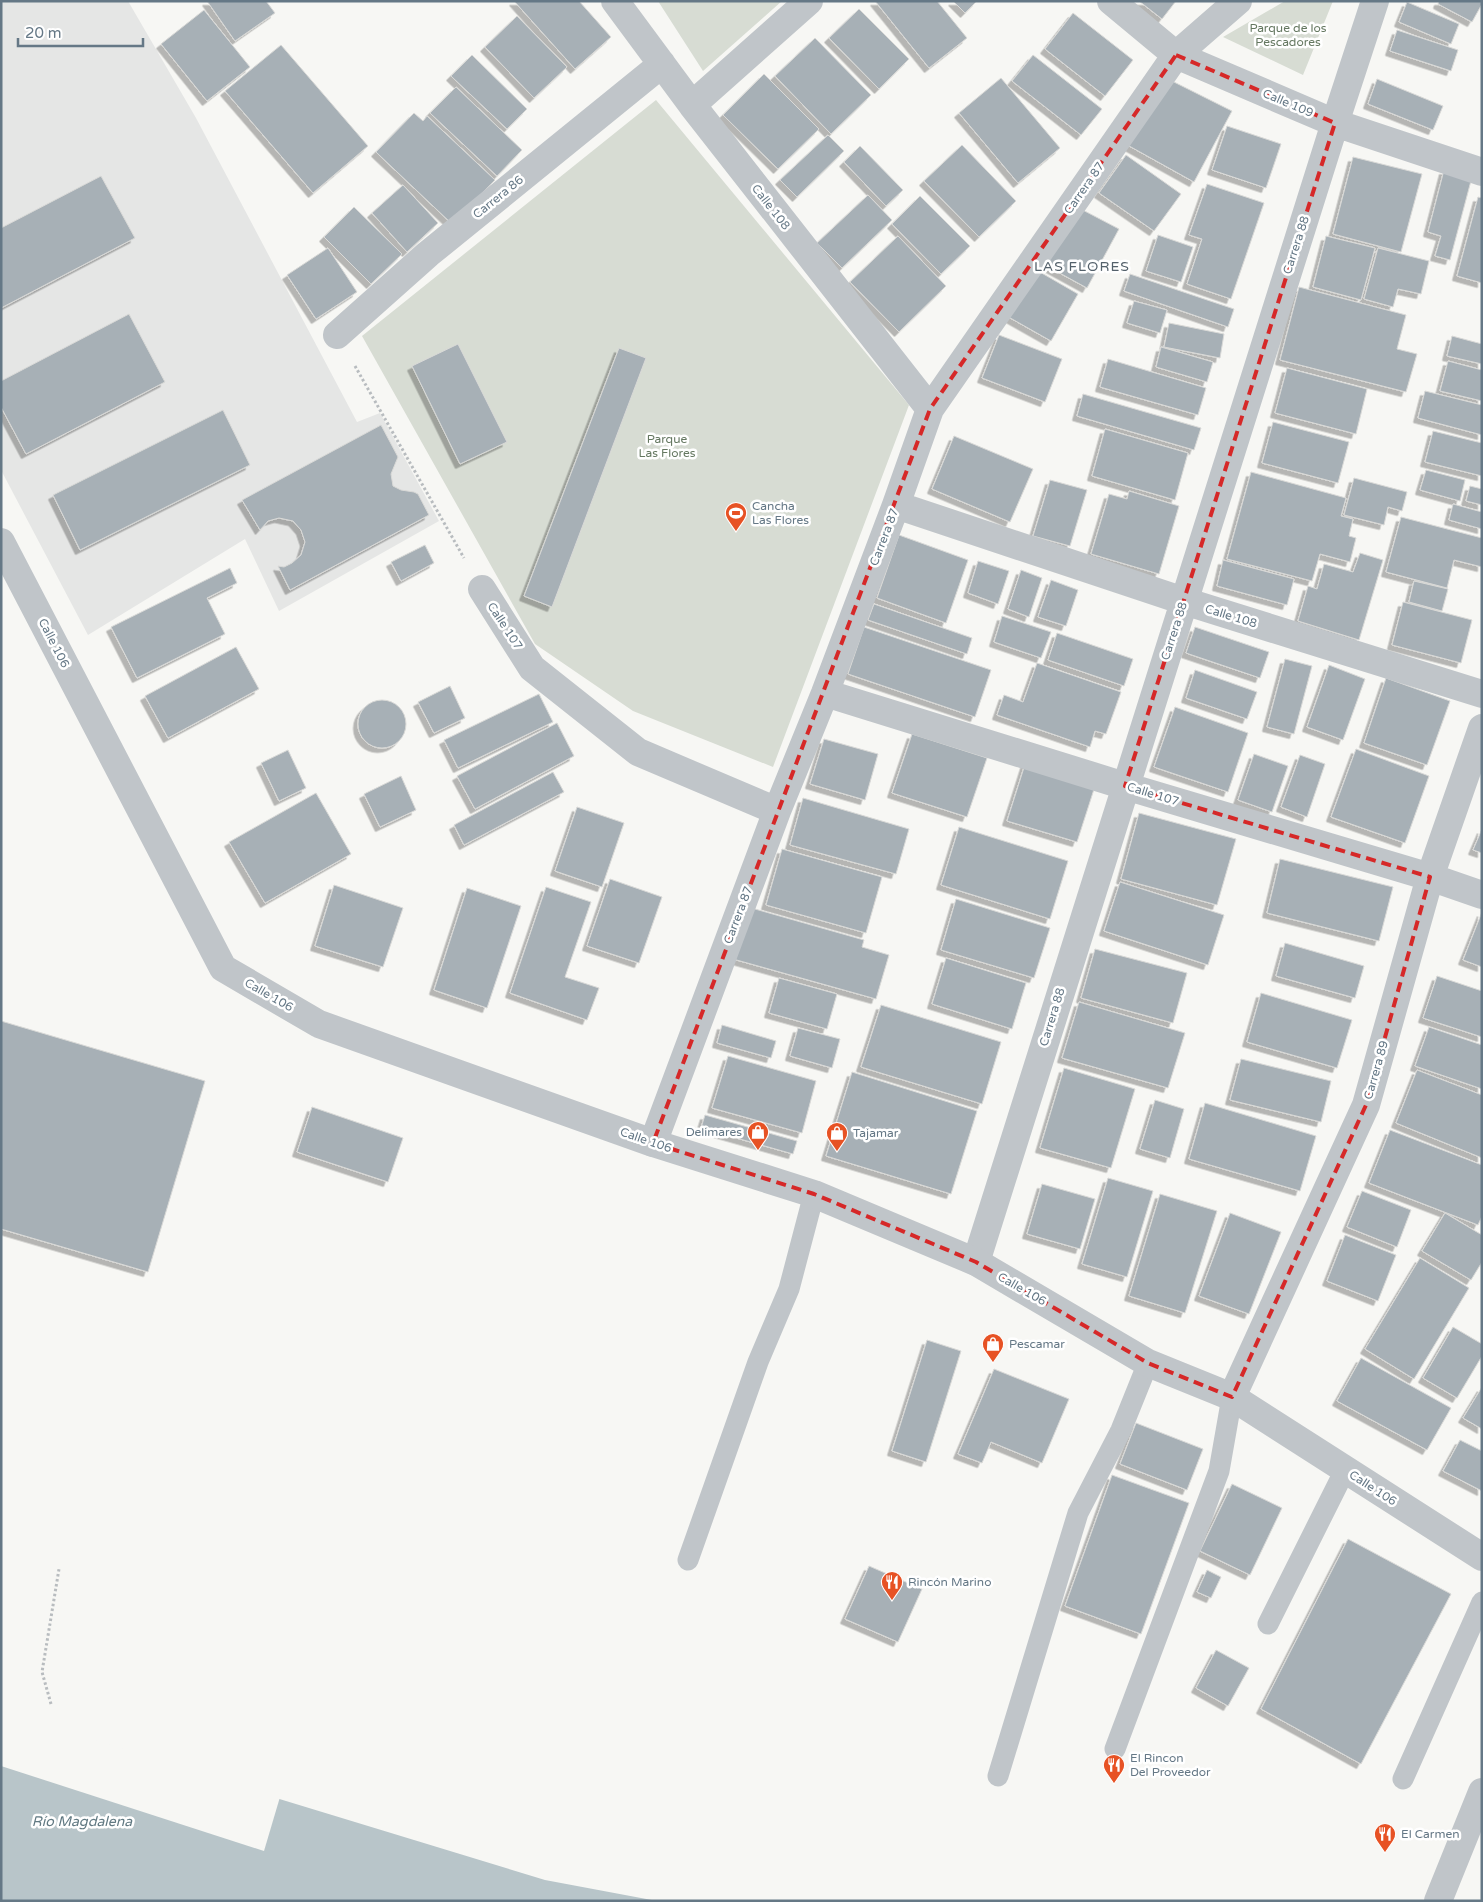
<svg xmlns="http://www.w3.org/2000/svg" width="1483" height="1902" font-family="'Varela Round',sans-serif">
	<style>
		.built { fill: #e5e6e5 }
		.green { fill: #d7dcd3 }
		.water { fill: #b8c5c9 }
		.pier { fill: #f7f7f4 }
		.building { fill: #a7b0b6; stroke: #d9d9d7; filter: url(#shadow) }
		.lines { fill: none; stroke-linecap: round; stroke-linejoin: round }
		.path { stroke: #b8bcbf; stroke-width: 3; stroke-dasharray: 2.5 2.5; stroke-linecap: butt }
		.service { stroke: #c0c5c9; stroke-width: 21 }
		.minor { stroke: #c0c5c9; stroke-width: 28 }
		.tertiary { stroke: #c0c5c9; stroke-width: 28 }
		.marked { fill: none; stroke: #d62828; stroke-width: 4; stroke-dasharray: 10 6; stroke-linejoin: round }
		.labels { text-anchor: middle; stroke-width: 5; stroke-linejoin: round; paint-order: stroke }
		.park-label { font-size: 12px; fill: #657861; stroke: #fff }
		.street-label { font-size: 12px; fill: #657886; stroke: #fff }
		.poi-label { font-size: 12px; fill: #657886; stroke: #fff; text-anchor: start }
		.neighbourhood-label { font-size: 14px; letter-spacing: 1px; fill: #54616b; stroke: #fff }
		.water-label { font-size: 14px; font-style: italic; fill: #617982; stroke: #fff }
	</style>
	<defs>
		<filter id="shadow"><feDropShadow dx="-4.5" dy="4.5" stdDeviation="0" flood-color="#0004"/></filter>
	</defs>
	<rect width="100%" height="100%" fill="#f7f7f4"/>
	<path class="built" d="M1,1H128L196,118L357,422L380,413L439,521L279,611L245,539L88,635L1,470Z"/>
	<path class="green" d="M658,1H782L703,71Z
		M1285,1H1333L1303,75L1223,37Z
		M656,100L909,405L773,767L633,711L535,644L362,336Z"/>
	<path class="water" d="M1,1714L545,1880L657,1901H1Z"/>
	<path class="pier" d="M1,1711L280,1797L264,1851L1,1766Z"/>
	<path class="building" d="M207,1H266L275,13L235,41Z
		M514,1H579L611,37L575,69Z
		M875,1H937L967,38L929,68Z
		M953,1H977L965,13Z
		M1139,1H1176L1162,19Z
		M1439,1H1482V4L1472,22L1438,4Z
		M1407,2L1459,24L1451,44L1399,22Z
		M859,9L909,59L879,89L829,38Z
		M204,10L250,67L207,101L161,44Z
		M1073,13L1133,60L1105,96L1045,49Z
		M517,16L567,67L534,98L485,47Z
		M1397,30L1458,50L1451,71L1390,51Z
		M815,38L871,95L831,134L775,76Z
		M281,45L368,146L313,193L225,91Z
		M472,55L527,109L507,129L451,76Z
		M1033,55L1102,109L1081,135L1012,81Z
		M764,74L819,129L778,169L723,115Z
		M1001,78L1060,148L1018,183L959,113Z
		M1377,79L1443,106L1433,130L1368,104Z
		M1170,80L1232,111L1194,182L1122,142Z
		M456,87L522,150L497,176L430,113Z
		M414,113L423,121L427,116L495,180L452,224L376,152Z
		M1227,126L1281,144L1266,188L1212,170Z
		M828,135L844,151L797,197L780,180Z
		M962,145L1016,201L979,237L924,181Z
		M860,146L903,190L886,206L844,162Z
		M1126,155L1181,194L1154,231L1099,193Z
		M1353,157L1422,174L1401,252L1333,234Z
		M1444,170L1472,177L1450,260L1435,256L1441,236L1428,232Z
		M101,176L135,238L1,308V228Z
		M1207,184L1264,203L1231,299L1187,284L1202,239L1189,235Z
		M403,185L438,223L407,252L372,213Z
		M868,195L892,220L842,268L817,243Z
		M920,196L970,246L941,274L892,224Z
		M1478,197L1482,198V283L1457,276Z
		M354,207L402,254L371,284L324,237Z
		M1077,207L1119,229L1087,288L1045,265Z
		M1158,235L1193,247L1181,282L1146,271Z
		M898,236L946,286L899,332L850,282Z
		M1326,236L1375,248L1361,300L1313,287Z
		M328,248L357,292L316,319L287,275Z
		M1378,248L1429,261L1421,294L1398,289L1393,307L1364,299Z
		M1033,268L1078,294L1051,341L1005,315Z
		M1130,274L1234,309L1228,327L1124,291Z
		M1299,287L1406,315L1397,349L1417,354L1406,392L1280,360Z
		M1134,301L1167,310L1160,333L1127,323Z
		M129,314L165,382L26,454L1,407V381Z
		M1169,323L1224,334L1220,358L1164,347Z
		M999,335L1062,359L1045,402L982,378Z
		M1452,336L1482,344V364L1447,356Z
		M458,344L507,442L460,464L412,366Z
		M1161,347L1213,362L1207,382L1156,367Z
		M619,348L646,358L552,607L524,596Z
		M1108,359L1206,388L1198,415L1100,387Z
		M1448,361L1482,370V401L1440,391Z
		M1287,368L1367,389L1356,434L1275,413Z
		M1425,391L1482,405V435L1418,418Z
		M1083,394L1201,428L1194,450L1077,416Z
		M223,410L250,465L80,550L53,495Z
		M1273,422L1349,442L1338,483L1262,463Z
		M381,425L398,457L391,474L393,486L401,490L414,492L418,494L429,515L290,590L278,566L284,567L292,563L301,555L305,542L301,530L293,521L279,518L268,521L260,530L242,500Z
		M1105,429L1188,453L1175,500L1092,476Z
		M1433,431L1482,443V476L1425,462Z
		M954,436L1033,469L1010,522L932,489Z
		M1426,470L1465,480L1460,501L1420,490Z
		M1251,472L1346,498L1341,516L1353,519L1349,536L1356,538L1350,562L1320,554L1312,581L1227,559Z
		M1354,478L1407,492L1402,511L1388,507L1384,525L1344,515Z
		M1050,480L1087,490L1070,546L1033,536Z
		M1470,486L1482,489V505L1466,501Z
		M1129,491L1179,506L1159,574L1091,554L1109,494L1127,499Z
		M1453,504L1482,512V529L1449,520Z
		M1401,517L1482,538V567L1454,560L1447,588L1386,572Z
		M899,535L968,560L946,623L877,598Z
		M425,545L434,563L401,581L391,562Z
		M1360,553L1383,560L1359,640L1298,621L1308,586L1317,589L1324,564L1353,572Z
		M1223,560L1294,579L1287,605L1217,586Z
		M978,561L1009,571L998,604L968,593Z
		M230,568L237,583L207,598L225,634L137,678L111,627Z
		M1021,570L1042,578L1029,617L1008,609Z
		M1051,580L1078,590L1066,626L1038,617Z
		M1414,581L1448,589L1442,611L1409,602Z
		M1403,602L1472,620L1461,663L1392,645Z
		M874,604L972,638L967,654L868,620Z
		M1002,616L1051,632L1041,658L994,642Z
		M864,627L991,670L975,717L848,674Z
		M1195,627L1269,652L1260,678L1186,653Z
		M1057,633L1133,659L1124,686L1048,660Z
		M236,647L259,689L168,738L145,696Z
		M1285,659L1312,666L1294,734L1267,727Z
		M1037,663L1121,692L1106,734L1095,731L1090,747L997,715L1004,695L1023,702Z
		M1329,665L1365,679L1343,740L1307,727Z
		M1195,670L1257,692L1247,719L1186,698Z
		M1386,678L1450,701L1427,765L1364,743Z
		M450,686L465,718L434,733L418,702Z
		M539,694L553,722L458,768L444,740Z
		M358 724a24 24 0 1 1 48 0a24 24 0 1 1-48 0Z
		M1175,707L1248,733L1228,792L1154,767Z
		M557,723L574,756L475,809L457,776Z
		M912,734L987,758L967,817L892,793Z
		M824,739L878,754L865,800L810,784Z
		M1356,749L1429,776L1405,843L1331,817Z
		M288,750L306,788L279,801L261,763Z
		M1254,754L1288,766L1272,812L1238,800Z
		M1300,755L1325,764L1307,817L1281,807Z
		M1027,758L1097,780L1077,842L1007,821Z
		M553,772L564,792L464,845L454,825Z
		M401,776L416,810L380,827L364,794Z
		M316,793L351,854L265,903L229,842Z
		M803,798L909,829L896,874L790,845Z
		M577,807L624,823L602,887L555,871Z
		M1139,813L1236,839L1217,905L1121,879Z
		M959,827L1068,861L1050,919L941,885Z
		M1482,829V853L1473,850Z
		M782,849L882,877L866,933L766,905Z
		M1280,859L1393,887L1379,941L1267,913Z
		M610,879L662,897L639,963L587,946Z
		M1120,882L1224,915L1208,965L1104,931Z
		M334,885L403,908L383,967L315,946Z
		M546,887L591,902L565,977L599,988L587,1020L510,993Z
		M467,888L521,906L487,1008L434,990Z
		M956,899L1050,928L1034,978L941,950Z
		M748,907L864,940L862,947L889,955L876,999L733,959Z
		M1482,912V967L1463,960Z
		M1285,943L1364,966L1355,998L1276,976Z
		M1095,949L1187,973L1173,1023L1081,998Z
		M946,958L1026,983L1012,1029L932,1004Z
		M1437,976L1482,991V1037L1423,1018Z
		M779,978L837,994L827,1029L769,1013Z
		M1261,993L1352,1020L1337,1068L1247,1042Z
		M1079,1002L1185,1033L1168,1088L1062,1058Z
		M881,1005L1001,1042L982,1104L861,1067Z
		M1,1021L205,1081L148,1272L1,1229Z
		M722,1025L776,1041L771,1058L717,1043Z
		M1429,1027L1482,1045V1089L1415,1066Z
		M798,1028L840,1039L832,1068L790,1056Z
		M728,1056L816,1081L802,1133L712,1108Z
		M1241,1059L1331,1081L1321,1122L1230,1100Z
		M1064,1068L1135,1089L1111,1168L1040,1148Z
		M1417,1070L1482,1095V1158L1396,1123Z
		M852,1072L977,1111L951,1194L826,1156Z
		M1155,1100L1184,1109L1170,1158L1140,1149Z
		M1205,1103L1316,1136L1300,1191L1189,1159Z
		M312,1107L403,1138L388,1182L297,1152Z
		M705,1115L797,1141L793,1154L701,1128Z
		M1390,1130L1482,1165V1216L1478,1225L1369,1183Z
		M1108,1178L1153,1191L1127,1277L1082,1264Z
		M1042,1184L1095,1199L1080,1249L1027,1234Z
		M1362,1191L1411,1210L1397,1247L1347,1227Z
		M1160,1194L1217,1211L1185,1313L1129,1296Z
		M1230,1213L1281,1232L1249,1314L1199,1296Z
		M1445,1213L1482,1235V1262L1471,1280L1422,1251Z
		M1345,1235L1396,1255L1378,1301L1327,1281Z
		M1420,1258L1469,1288L1414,1379L1365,1349Z
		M1453,1327L1482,1344V1356L1457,1398L1423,1378Z
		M927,1340L961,1351L926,1462L892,1451Z
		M1361,1358L1451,1408L1427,1450L1337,1401Z
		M994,1369L1069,1399L1042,1463L991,1442L982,1463L958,1454Z
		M1482,1387V1429L1463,1418Z
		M1136,1423L1203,1449L1187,1490L1120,1464Z
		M1460,1440L1482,1451V1491L1443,1471Z
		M1112,1475L1189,1503L1141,1634L1065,1606Z
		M1232,1484L1282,1508L1250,1575L1200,1551Z
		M1348,1539L1451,1594L1361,1764L1261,1709Z
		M869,1566L922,1589L898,1642L845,1619Z
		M1207,1570L1221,1577L1211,1598L1197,1592Z
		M1216,1650L1249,1668L1228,1706L1196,1688Z"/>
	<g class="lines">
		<path class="path" d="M355,366L464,558
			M51,1704L42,1672L59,1569"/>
		<path class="service" d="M688,1560L758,1362L789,1289L814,1194
			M1268,1624L1345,1470
			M1115,1749L1219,1471L1232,1397
			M998,1776L1078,1513L1121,1430L1148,1363
			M1403,1779L1482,1602"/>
		<path class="minor" d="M615,1L692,105L930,409
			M1111,1L1176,55L1335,123L1482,172
			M692,105L809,1
			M337,335L428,254L662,64
			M896,505L1184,601L1482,694
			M482,589L532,668L638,752L777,811
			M825,693L1125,786L1430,877L1482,895
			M653,1143L777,811L825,693L896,505L930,409L1176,55L1238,1
			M976,1262L1335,123L1375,1
			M1232,1397L1366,1105L1430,877L1482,728
			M1438,1901L1482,1792"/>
		<path class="tertiary" d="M1,542L223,968L319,1024L653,1143L814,1194L976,1262L1148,1363L1232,1397L1482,1557"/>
	</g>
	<path class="marked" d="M1176,55L1335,123L1125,786L1430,877L1366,1105L1232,1397L1148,1363L976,1262L814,1194L653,1143L930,409Z"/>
	<defs>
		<g id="stadium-pin" transform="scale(1.125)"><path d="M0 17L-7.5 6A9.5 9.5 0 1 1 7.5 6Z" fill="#e75224" stroke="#fff"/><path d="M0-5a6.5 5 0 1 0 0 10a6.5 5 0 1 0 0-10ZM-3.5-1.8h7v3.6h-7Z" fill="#fff"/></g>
		<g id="shop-pin" transform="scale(1.125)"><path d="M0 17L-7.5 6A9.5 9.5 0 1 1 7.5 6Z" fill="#e75224" stroke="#fff"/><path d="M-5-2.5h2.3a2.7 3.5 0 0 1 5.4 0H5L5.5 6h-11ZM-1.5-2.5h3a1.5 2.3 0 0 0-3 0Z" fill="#fff"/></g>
		<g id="restaurant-pin" transform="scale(1.125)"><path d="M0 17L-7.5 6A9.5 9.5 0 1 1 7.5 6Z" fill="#e75224" stroke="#fff"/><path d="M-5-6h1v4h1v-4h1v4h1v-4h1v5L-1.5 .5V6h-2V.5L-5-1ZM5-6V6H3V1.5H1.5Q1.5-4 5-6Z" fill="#fff"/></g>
	</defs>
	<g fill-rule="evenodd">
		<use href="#stadium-pin" x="736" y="513"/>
		<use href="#shop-pin" x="758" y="1132"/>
		<use href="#shop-pin" x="837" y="1133"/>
		<use href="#shop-pin" x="993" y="1344"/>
		<use href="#restaurant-pin" x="892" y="1582"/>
		<use href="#restaurant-pin" x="1114" y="1765"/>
		<use href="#restaurant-pin" x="1385" y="1834"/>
	</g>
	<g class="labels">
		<g class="park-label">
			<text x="1288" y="32">Parque de los<tspan x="1288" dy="14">Pescadores</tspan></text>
			<text x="667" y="443">Parque<tspan x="667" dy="14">Las Flores</tspan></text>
		</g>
		<g class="street-label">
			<text transform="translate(1288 103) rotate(23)" y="4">Calle 109</text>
			<text transform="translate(1084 188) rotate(-55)" y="4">Carrera 87</text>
			<text transform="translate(498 197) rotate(-39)" y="4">Carrera 86</text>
			<text transform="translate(771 207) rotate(52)" y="4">Calle 108</text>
			<text transform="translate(1296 245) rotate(-72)" y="4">Carrera 88</text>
			<text transform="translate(884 537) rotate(-69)" y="4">Carrera 87</text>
			<text transform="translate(1231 616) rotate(17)" y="4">Calle 108</text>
			<text transform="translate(505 626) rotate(57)" y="4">Calle 107</text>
			<text transform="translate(1174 631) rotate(-72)" y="4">Carrera 88</text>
			<text transform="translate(54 643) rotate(63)" y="4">Calle 106</text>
			<text transform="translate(1153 794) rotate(17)" y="4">Calle 107</text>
			<text transform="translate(738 915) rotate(-69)" y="4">Carrera 87</text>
			<text transform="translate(269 995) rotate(30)" y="4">Calle 106</text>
			<text transform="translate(1052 1017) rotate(-73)" y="4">Carrera 88</text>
			<text transform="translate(1376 1070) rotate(-74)" y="4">Carrera 89</text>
			<text transform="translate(646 1140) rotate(19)" y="4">Calle 106</text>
			<text transform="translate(1022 1289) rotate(30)" y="4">Calle 106</text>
			<text transform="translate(1373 1488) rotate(33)" y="4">Calle 106</text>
		</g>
		<g class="poi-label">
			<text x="752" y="510">Cancha<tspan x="752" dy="14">Las Flores</tspan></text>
			<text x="742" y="1136" text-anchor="end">Delimares</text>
			<text x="853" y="1137">Tajamar</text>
			<text x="1009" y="1348">Pescamar</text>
			<text x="908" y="1586">Rincón Marino</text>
			<text x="1130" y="1762">El Rincon<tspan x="1130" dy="14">Del Proveedor</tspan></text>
			<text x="1401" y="1838">El Carmen</text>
		</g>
		<g class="neighbourhood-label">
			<text x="1082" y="271">LAS FLORES</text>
		</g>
		<g class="water-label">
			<text x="82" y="1826">Río Magdalena</text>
		</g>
	</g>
	<rect width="1483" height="1902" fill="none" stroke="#657886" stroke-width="5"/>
	<path d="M18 38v8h125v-8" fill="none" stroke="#657886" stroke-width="2.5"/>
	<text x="25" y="38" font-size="15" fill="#657886" stroke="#ffffff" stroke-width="4" paint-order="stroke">20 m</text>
</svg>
